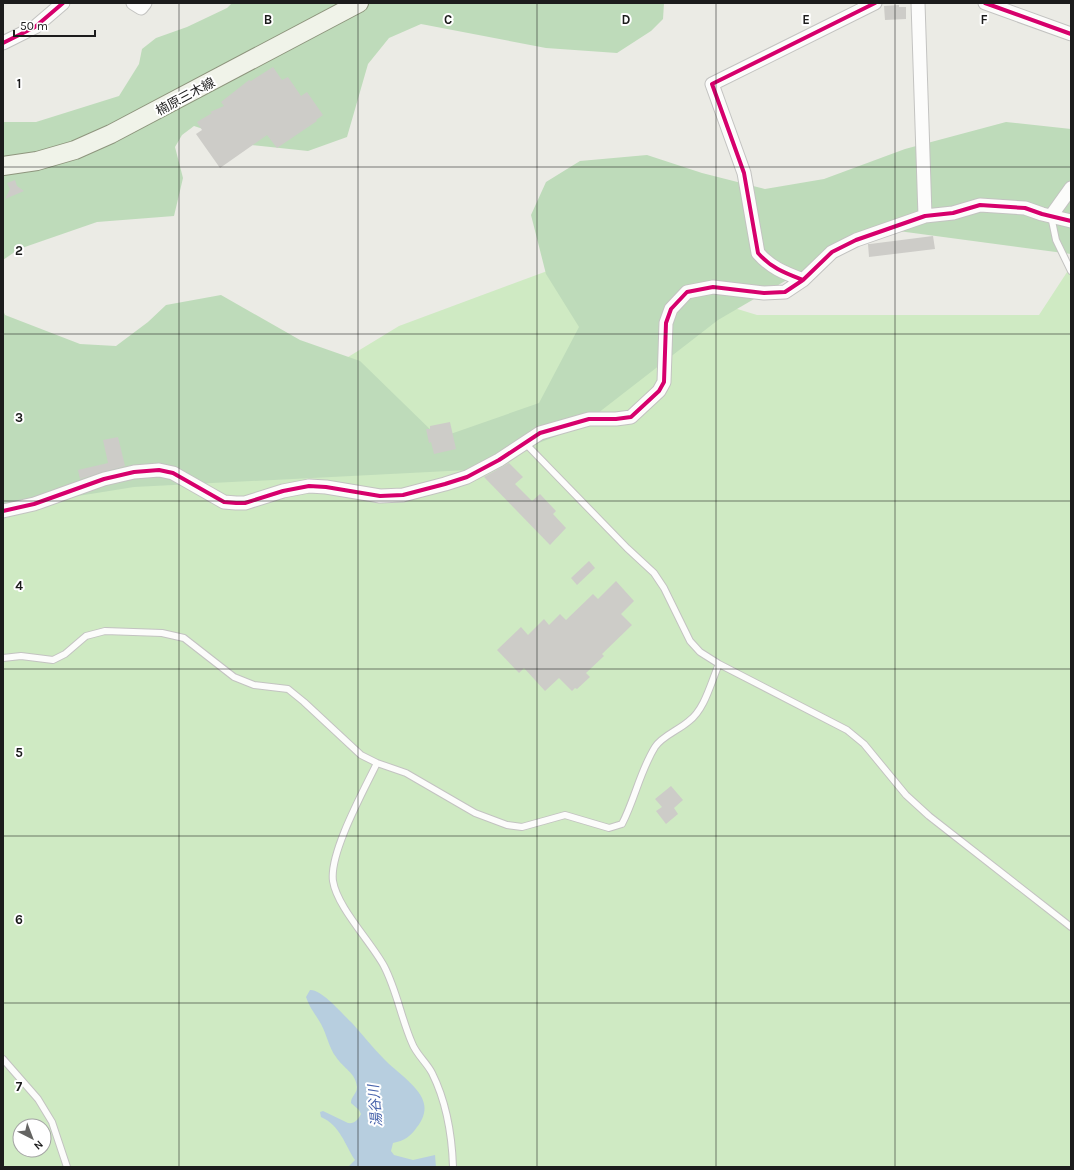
<svg xmlns="http://www.w3.org/2000/svg" width="1074" height="1170" font-family="Karla,'Noto Sans JP',sans-serif">
	<style>
		.grass { fill: #cfeac3; fill-rule: evenodd }
		.forest { fill: #bedbba }
		.water { fill: #b7cedf }
		.building { fill: #cdccc8 }
		.lines { fill: none; stroke-linecap: round; stroke-linejoin: round }
		.service-casing { stroke: #c3c3c1; stroke-width: 8 }
		.minor-casing { stroke: #c3c3c1; stroke-width: 15 }
		.secondary-casing { stroke: #8e957d; stroke-width: 20 }
		.service { stroke: #fcfcfb; stroke-width: 6 }
		.minor { stroke: #fcfcfb; stroke-width: 13 }
		.secondary { stroke: #f0f3e9; stroke-width: 18 }
		.cycleway-casing { stroke: #fff; stroke-width: 6 }
		.cycleway { stroke: #d6006c; stroke-width: 4 }
		.grid { fill: none; stroke: #1c1c1c; stroke-width: 1; stroke-opacity: 0.55 }
		.labels { text-anchor: middle; stroke-width: 4; stroke-linejoin: round; paint-order: stroke }
		.street-label { font-size: 13px; fill: #1c1c1c; stroke: #fff }
		.water-label { font-size: 14px; font-style: italic; fill: #4964ac; stroke: #fff }
		.grid-label { font-size: 13px; text-anchor: middle; font-weight: bold; fill: #1c1c1c; stroke: #fff; stroke-width: 4; stroke-linejoin: round; paint-order: stroke }
	</style>
	<rect width="100%" height="100%" fill="#ebebe5"/>
	<path class="grass" d="M577,260L757,315H1039L1071,266V1167H3V460L230,429L399,326ZM20,1126H44V1150H20Z"/>
	<path class="forest" d="M232,3H664L663,19L651,31L617,53L546,48L421,24L389,38L368,64L347,137L308,151L251,145L194,126L182,135L175,147L183,178L174,216L97,222L19,249L3,260V122H36L119,96L139,64L142,49L156,38L187,27L227,8Z
		M1006,122L1071,129V254L876,228L718,320L580,427L468,470L134,487L3,508V310L5,315L80,344L116,346L148,322L166,305L221,295L300,340L360,361L439,438L539,403L579,327L546,274L531,215L546,182L580,161L647,155L702,173L765,189L824,179L905,149Z"/>
	<path class="water" d="M310,990C322,989 343,1015 352,1023C363,1035 373,1048 384,1059C395,1071 422,1088 424,1104C426,1112 422,1121 417,1127C411,1136 404,1141 393,1143L391,1151L394,1155L413,1160L435,1155L436,1167H348L355,1160C345,1145 340,1125 321,1117L320,1112L323,1111L348,1123C354,1124 358,1120 361,1114L359,1110L351,1103C351,1096 357,1094 357,1087C356,1073 343,1068 336,1057C329,1048 327,1035 321,1024C316,1015 309,1007 306,997Z"/>
	<path class="building" d="M899,5V7H906V19L885,20L884,6Z
		M273,67L282,80L288,77L301,96L307,92L323,115L316,120L317,121L277,148L267,135L220,168L196,134L202,130L197,122L212,113L210,112L224,106L221,102L249,80L251,81Z
		M15,180L17,186L24,191L5,199L10,189L7,183Z
		M933,236L935,249L869,257L868,244H870Z
		M450,422L456,449L434,454L431,442L429,443L426,429H430V426Z
		M118,437L125,466L80,479L78,470L108,463L103,440Z
		M509,463L523,477L515,484L532,501L540,494L556,511L553,514L566,528L550,545L484,477Z
		M589,561L595,568L577,585L571,578Z
		M616,581L634,601L621,614L632,625L602,654L604,656L586,673L590,677L577,689L575,688L572,691L559,678L545,691L524,668L519,673L497,650L521,627L528,635L544,619L549,625L560,614L566,620L593,594L598,599Z
		M671,786L683,800L674,808L678,814L666,824L656,811L662,807L655,799Z"/>
	<g class="lines">
		<g class="service-casing">
			<path id="service" d="M1051,216L1056,240L1071,271
				M524,442L627,548L654,573L664,588L690,641L700,652L719,664L847,730L864,744L906,795L929,816L1071,927
				M3,658L21,656L53,660L65,654L86,636L105,631L162,633L184,638L234,677L254,685L288,689L304,702L361,755L377,763L406,773L475,813L507,825L522,827L565,815L609,828L622,824C635,799 640,771 655,747C662,736 679,730 689,721C705,709 711,682 719,664
				M377,763C364,790 329,853 333,881C337,907 371,942 384,966C397,991 401,1018 412,1043C416,1054 427,1063 432,1073C446,1101 452,1136 453,1167
				M3,1059L38,1099L52,1122L67,1167"/>
		</g>
		<g class="minor-casing">
			<path id="minor" d="M133,3L141,8L145,3
				M918,3L925,216
				M985,3L1071,34
				M3,43L35,27L63,3
				M1051,216L1071,188
				M803,280C785,273 771,268 758,253L744,173L712,84L875,3
				M3,511L34,504L104,479L134,472L159,470L173,473L224,502L236,503H245L283,491L309,486L326,487L380,496L403,495L445,484L467,477L499,460L540,433L589,419H616L631,417L659,391L664,382L666,323L671,309L687,292L713,287L764,293L785,292L803,280L832,252L856,240L925,216L953,213L980,205L1025,208L1042,214L1071,221"/>
		</g>
		<g class="secondary-casing">
			<path id="secondary" d="M3,166L37,161L75,150L111,134L359,3"/>
		</g>
		<use href="#service" class="service"/>
		<use href="#minor" class="minor"/>
		<use href="#secondary" class="secondary"/>
		<g class="cycleway-casing">
			<path id="cycleway" d="M985,3L1071,34
				M3,43L35,27L63,3
				M803,280C785,273 771,268 758,253L744,173L712,84L875,3
				M3,511L34,504L104,479L134,472L159,470L173,473L224,502L236,503H245L283,491L309,486L326,487L380,496L403,495L445,484L467,477L499,460L540,433L589,419H616L631,417L659,391L664,382L666,323L671,309L687,292L713,287L764,293L785,292L803,280L832,252L856,240L925,216L953,213L980,205L1025,208L1042,214L1071,221"/>
		</g>
		<use href="#cycleway" class="cycleway"/>
	</g>
	<path class="grid" d="M179,3V1167M358,3V1167M537,3V1167M716,3V1167M895,3V1167M3,167H1071M3,334H1071M3,501H1071M3,669H1071M3,836H1071M3,1003H1071"/>
	<g class="labels">
		<g class="street-label">
			<text transform="translate(185 96) rotate(-28)" y="5">楠原三木線</text>
		</g>
		<g class="water-label">
			<text transform="translate(375 1106) rotate(-95)" y="5">湯谷川</text>
		</g>
	</g>
	<g class="grid-label">
		<text x="268" y="24">B</text>
		<text x="448" y="24">C</text>
		<text x="626" y="24">D</text>
		<text x="806" y="24">E</text>
		<text x="984" y="24">F</text>
		<text x="19" y="88">1</text>
		<text x="19" y="255">2</text>
		<text x="19" y="422">3</text>
		<text x="19" y="590">4</text>
		<text x="19" y="757">5</text>
		<text x="19" y="924">6</text>
		<text x="19" y="1091">7</text>
	</g>
	<rect width="1074" height="1170" fill="none" stroke="#1c1c1c" stroke-width="8"/>
	<g transform="translate(32 1138) rotate(138)"><circle r="19" fill="#ffffff" stroke="#a4a4a4"/>
	<path d="M0-3L7 15L0 10L-7 15Z" fill="#646462"/>
	<text y="-6" font-size="11" font-weight="bold" text-anchor="middle" fill="#1c1c1c">N</text>
	</g>
	<path d="M14 30v6h81v-6" fill="none" stroke="#1c1c1c" stroke-width="2"/>
	<text x="20" y="30" font-size="12" fill="#1c1c1c" stroke="#ffffff" stroke-width="3" paint-order="stroke">50 m</text>
</svg>
